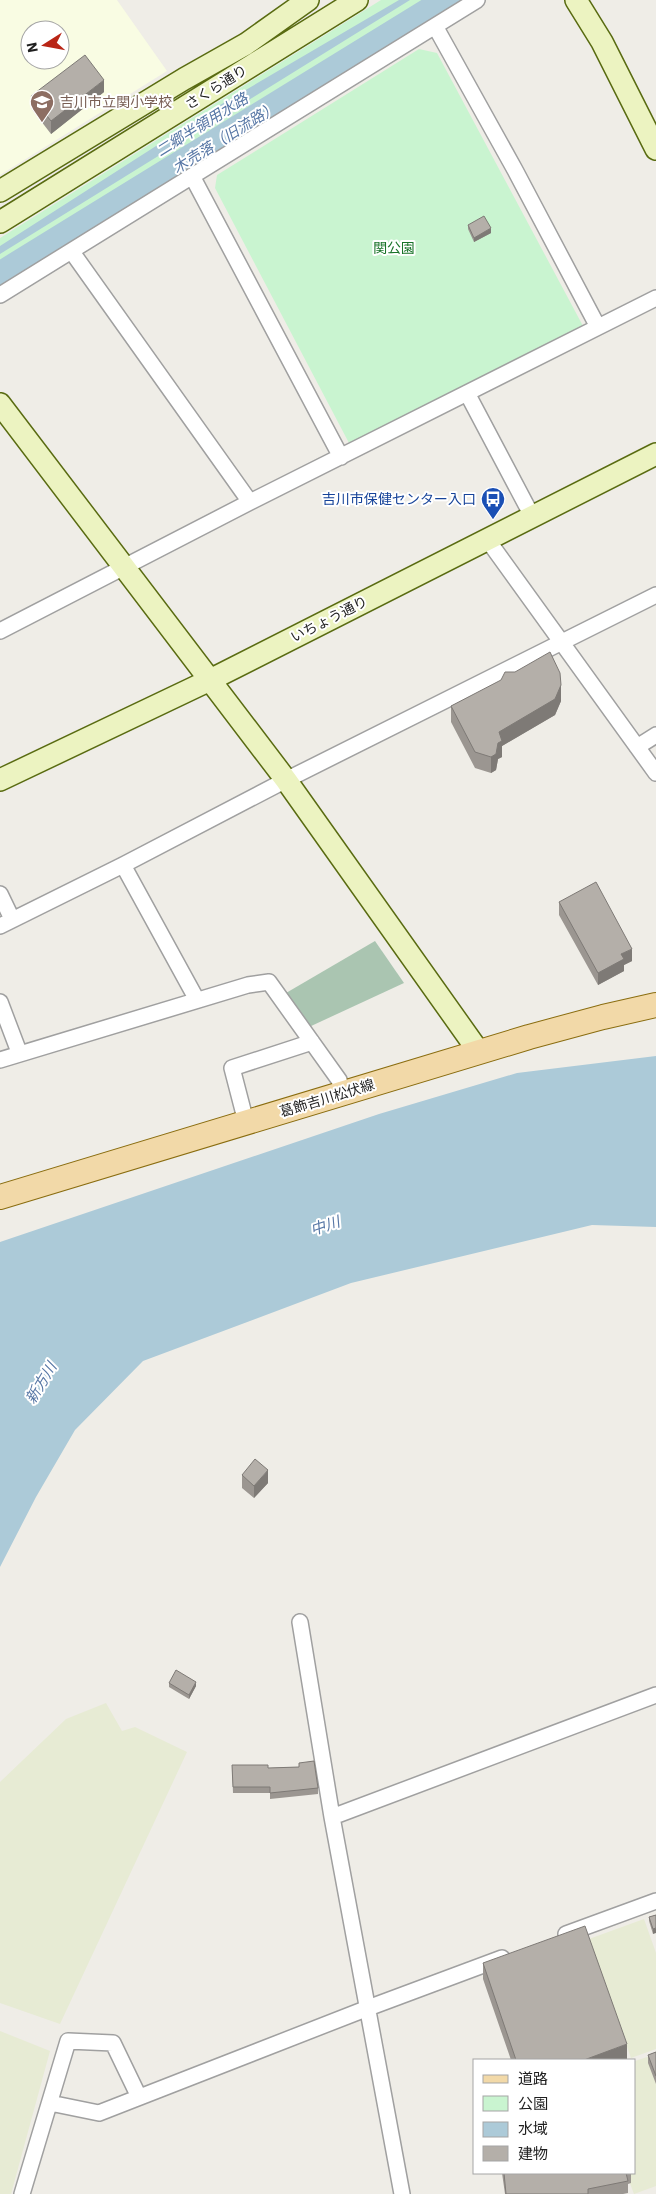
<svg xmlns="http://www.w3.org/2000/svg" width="656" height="2194" font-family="'IBM Plex Sans','Noto Sans JP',sans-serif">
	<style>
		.education { fill: #f9fce3; fill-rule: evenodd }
		.farmland { fill: #e7ebd4 }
		.cemetery { fill: #aac5b1 }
		.park { fill: #c9f4d0 }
		.water { fill: #accad8 }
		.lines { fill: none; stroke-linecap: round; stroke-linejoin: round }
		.river { stroke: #accad8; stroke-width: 30 }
		.street-casing { stroke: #a0a0a0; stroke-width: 18 }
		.secondary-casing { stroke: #596b11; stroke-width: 24 }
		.primary-casing { stroke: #8a6d10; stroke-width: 26 }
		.street { stroke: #fff; stroke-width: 15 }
		.secondary { stroke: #ecf3c1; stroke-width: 21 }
		.primary { stroke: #f2d9a8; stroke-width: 24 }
		.wall { fill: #9b9691 }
		.shaded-wall { fill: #7e7a76 }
		.building { fill: #b4afa9; stroke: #7e7a76 }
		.labels { text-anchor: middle; stroke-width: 4; stroke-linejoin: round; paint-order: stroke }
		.street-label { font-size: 14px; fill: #1f1f1f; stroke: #fff }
		.education-label { font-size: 14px; fill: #785e54; stroke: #fff; text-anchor: start }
		.park-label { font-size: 14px; fill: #187328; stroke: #fff }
		.transit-label { font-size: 14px; fill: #164399; stroke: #fff; text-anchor: end }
		.water-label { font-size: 15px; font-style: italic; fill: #5676a5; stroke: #fff }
	</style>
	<rect width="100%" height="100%" fill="#efede7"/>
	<path class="education" d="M0,0H117L167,71L0,175ZM30,30H60V60H30Z"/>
	<path class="farmland" d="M106,1703L122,1731L135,1727L187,1752L60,2024L0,2003V1782L66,1719Z
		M644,1919L656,1953V2049L631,2058L589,1939Z
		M0,2031L50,2051L11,2194H0Z
		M656,2054V2186L634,2194L626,2173H635V2061Z"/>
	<path class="cemetery" d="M375,941L404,983L309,1027L286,993Z"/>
	<path class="park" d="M381,0H467L0,287V238Z
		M419,49L437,53L583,326L349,443L215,188L217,175Z"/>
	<path class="water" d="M399,0H410L0,254V246L220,105Z
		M656,1056V1227L592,1225L351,1283L143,1361L75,1430L36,1497L0,1567V1242L379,1114L517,1073Z"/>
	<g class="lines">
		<path class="river" d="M0,277L450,0"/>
		<g class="street-casing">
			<path id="street" d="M435,26L515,170L598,327
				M192,176L341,457
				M72,252L250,502
				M0,295L477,0
				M467,393L532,516
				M487,539L656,773
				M0,631L250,502L656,298
				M637,747L656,735
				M123,865L197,1000
				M0,894L12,919
				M0,926L123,865L286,780L656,595
				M0,1002L19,1052
				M0,1060L248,985L269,982L339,1080L343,1094
				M246,1122L232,1068L312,1042
				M300,1622L332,1817L402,2194
				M332,1817L656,1695
				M566,1934L656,1901
				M50,2103L99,2113L368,2008L502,1958
				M22,2194L68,2041L113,2043L139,2097"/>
		</g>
		<g class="secondary-casing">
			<path id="secondary" d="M576,0L602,42L656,149
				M0,191L184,79L246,44L308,0
				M0,222L357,0
				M0,404L286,780L479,1052
				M0,780L210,680L656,454"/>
		</g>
		<g class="primary-casing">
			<path id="primary" d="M0,1197L529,1037L603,1017L656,1005"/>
		</g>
		<use href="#street" class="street"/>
		<use href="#secondary" class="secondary"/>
		<use href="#primary" class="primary"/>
	</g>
	<path class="wall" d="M104,92L51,134L31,108V96Z
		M468,225L491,233L474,242L468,229Z
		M561,701L555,715L502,746V757L498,759L496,770L491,773L475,768L451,722V706Z
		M559,902L632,961L624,965V971L598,985L559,915Z
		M242,1475L268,1483L254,1498L242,1488Z
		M169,1683L196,1686L189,1699L169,1687Z
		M299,1763L318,1788V1794L270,1799V1793H233L232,1765L268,1768L299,1767Z
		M656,1915L653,1934L649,1921V1917Z
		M483,1963L627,2059L625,2060H511L483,1979Z
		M656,2052V2084L648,2063V2055Z
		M502,2173H631V2183L628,2184V2193L623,2194H505Z"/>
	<path class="shaded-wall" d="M104,80V92L51,134V121Z
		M491,228V233L474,242V238Z
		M561,685V701L555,715L502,746V757L498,759L496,770L491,773V757L499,732Z
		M632,949V961L624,965V971L598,985V973L621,954Z
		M268,1470V1483L254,1498V1486Z
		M196,1682V1686L189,1699V1695Z
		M656,1928V1933L653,1934V1929Z
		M627,2044V2059L625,2060H584Z"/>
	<path class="building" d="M85,55L104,80L51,121L31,96Z
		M484,216L491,228L474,238L468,225Z
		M550,652L560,673L561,685L555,699L499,732L502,741L498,743L496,754L491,757L475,752L451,706L501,680L505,672H515Z
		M596,882L632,949L621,954L624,959L598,973L559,902Z
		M255,1459L268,1470L254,1486L242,1475Z
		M176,1670L196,1682L189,1695L169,1683Z
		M314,1761L318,1788L270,1793V1787H233L232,1765H268V1768L299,1767V1763Z
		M656,1915V1928L653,1929L649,1917Z
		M585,1926L627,2044L584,2060H516L483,1963Z
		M656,2052V2076L648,2055Z
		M504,2173H626L628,2181L588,2189V2194H506Z"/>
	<defs>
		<g id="school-pin" transform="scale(1.25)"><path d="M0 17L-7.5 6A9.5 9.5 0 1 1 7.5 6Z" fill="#8d6e63" stroke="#fff"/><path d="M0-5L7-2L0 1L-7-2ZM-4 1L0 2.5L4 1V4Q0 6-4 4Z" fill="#fff"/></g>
		<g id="bus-pin" transform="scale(1.25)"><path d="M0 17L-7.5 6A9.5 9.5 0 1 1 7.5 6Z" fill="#1a4fb4" stroke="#fff"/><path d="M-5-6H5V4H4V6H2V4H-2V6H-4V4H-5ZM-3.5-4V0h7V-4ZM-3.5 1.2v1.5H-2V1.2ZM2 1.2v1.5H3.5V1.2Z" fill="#fff"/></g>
	</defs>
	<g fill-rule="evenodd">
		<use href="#school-pin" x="42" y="102"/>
		<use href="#bus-pin" x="493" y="499"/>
	</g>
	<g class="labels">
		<g class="street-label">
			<text transform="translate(216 87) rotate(-32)" y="5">さくら通り</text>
			<text transform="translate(329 619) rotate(-27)" y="5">いちょう通り</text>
			<text transform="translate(327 1098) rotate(-17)" y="5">葛飾吉川松伏線</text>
		</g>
		<g class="education-label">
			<text x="60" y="107">吉川市立関小学校</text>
		</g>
		<g class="park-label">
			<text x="394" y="253">関公園</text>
		</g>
		<g class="transit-label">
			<text x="476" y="504">吉川市保健センター入口</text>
		</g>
		<g class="water-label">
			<text transform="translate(202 125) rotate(-32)" y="5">二郷半領用水路</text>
			<text transform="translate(225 138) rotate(-32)" y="5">木売落（旧流路）</text>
			<text transform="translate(325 1226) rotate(-19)" y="5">中川</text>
			<text transform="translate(41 1383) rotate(-59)" y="5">新方川</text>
		</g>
	</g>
	<rect x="473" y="2059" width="162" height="115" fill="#ffffff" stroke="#a5a5a5"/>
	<rect x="483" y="2075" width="25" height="8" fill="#f2d9a8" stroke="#a5a5a5"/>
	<text x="518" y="2084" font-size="15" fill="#1f1f1f">道路</text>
	<rect x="483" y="2096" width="25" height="15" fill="#c9f4d0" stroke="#a5a5a5"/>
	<text x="518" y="2109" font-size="15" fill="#1f1f1f">公園</text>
	<rect x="483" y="2122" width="25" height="15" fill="#accad8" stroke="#a5a5a5"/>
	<text x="518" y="2134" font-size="15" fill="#1f1f1f">水域</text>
	<rect x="483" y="2146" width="25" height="15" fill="#b4afa9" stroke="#a5a5a5"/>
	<text x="518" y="2159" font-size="15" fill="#1f1f1f">建物</text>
	<g transform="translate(45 45) rotate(259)"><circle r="24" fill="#ffffff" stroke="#a5a5a5"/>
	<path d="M0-4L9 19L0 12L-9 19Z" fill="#b92516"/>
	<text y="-8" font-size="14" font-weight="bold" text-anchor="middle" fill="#1f1f1f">N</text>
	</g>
</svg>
